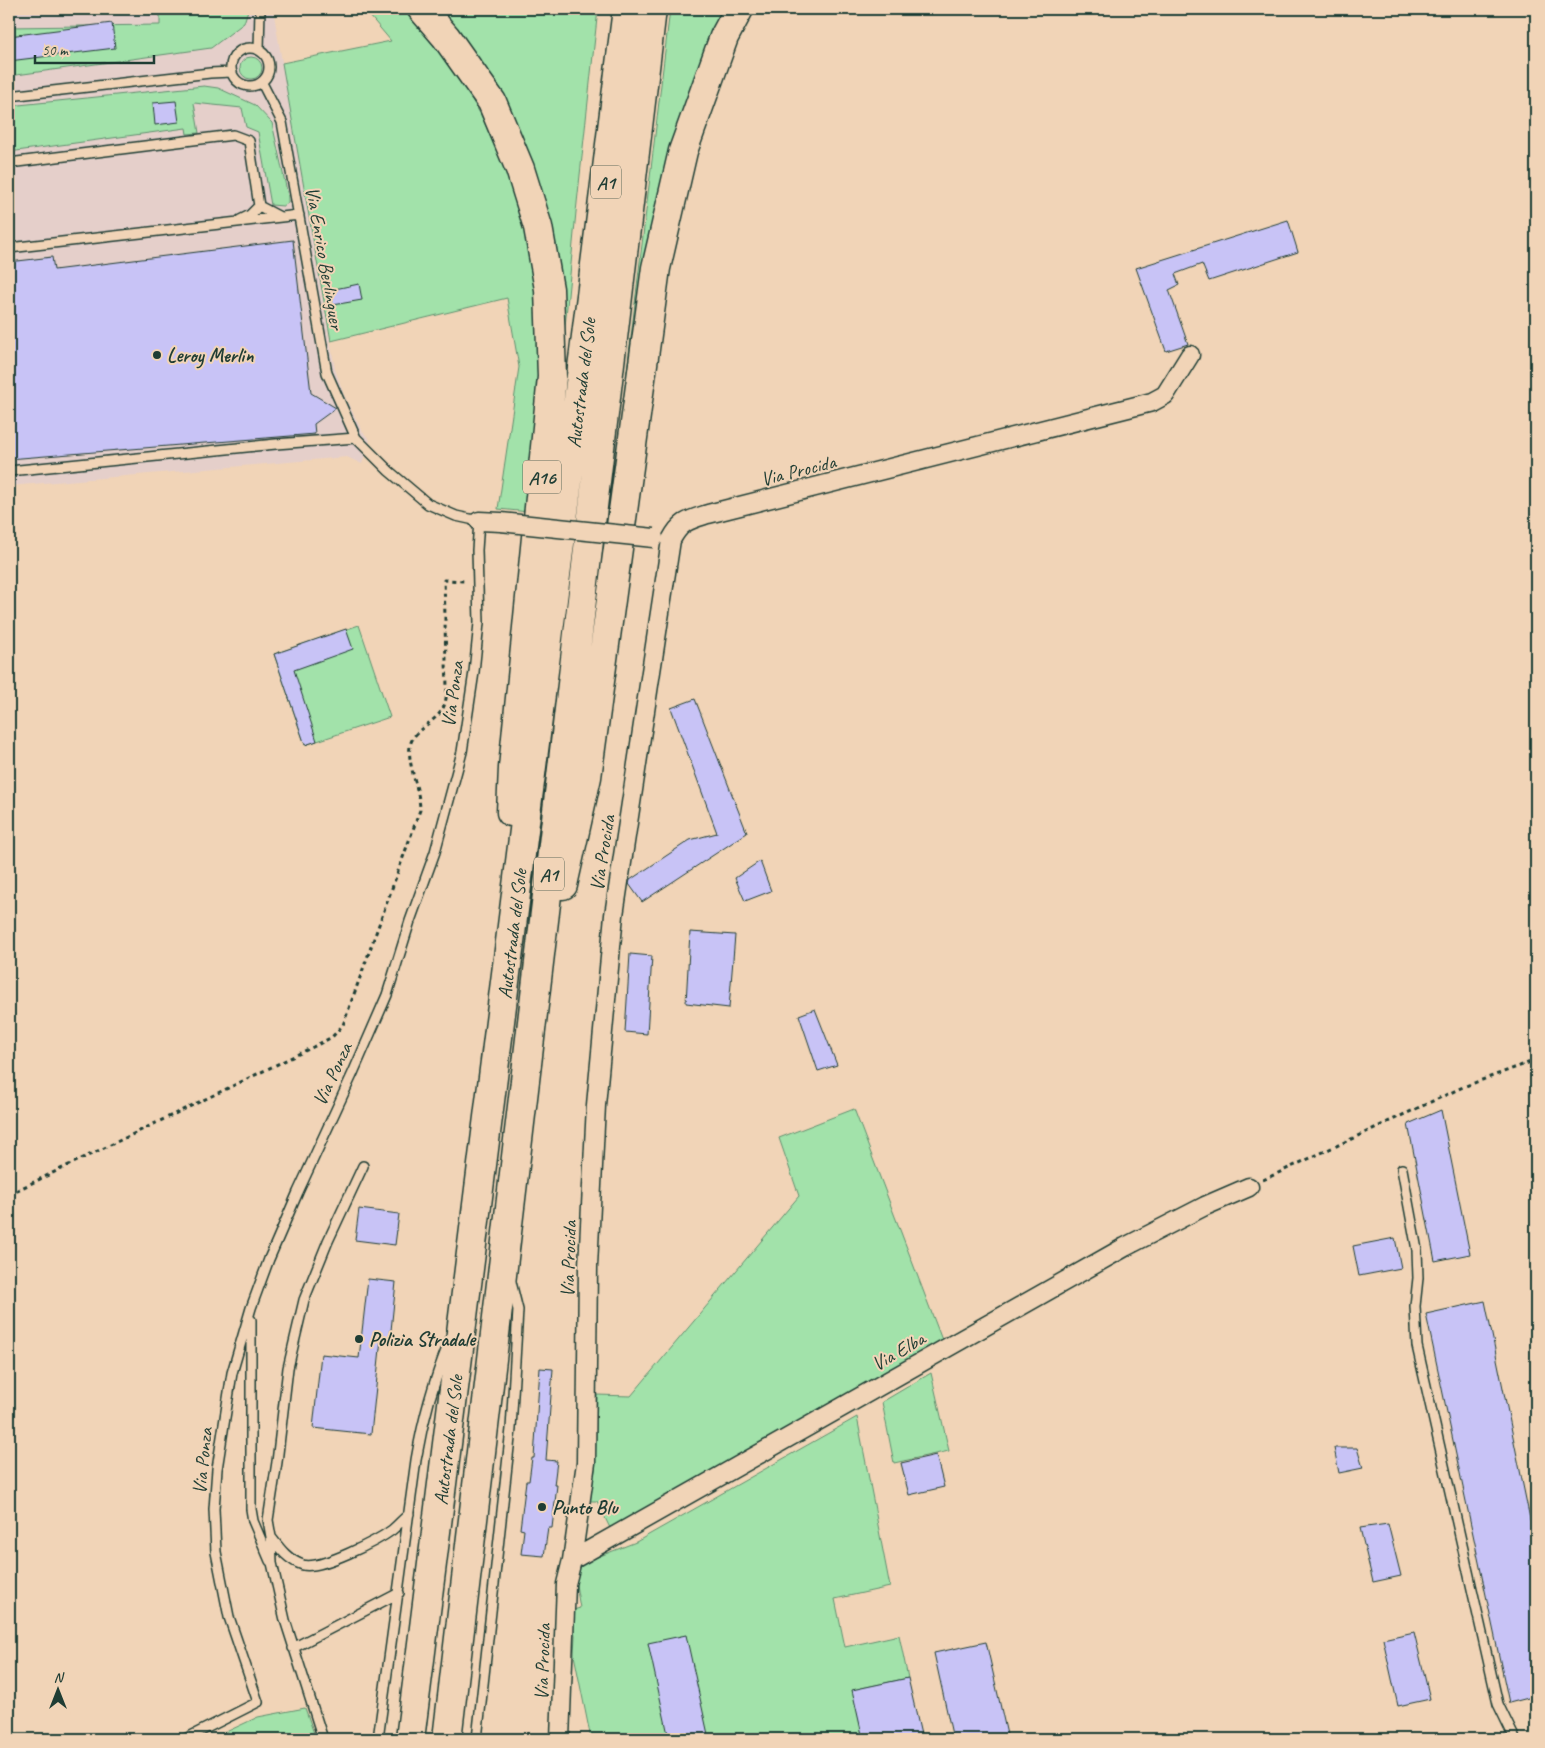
<svg xmlns="http://www.w3.org/2000/svg" width="1545" height="1748" font-family="Caveat,sans-serif">
	<style>
		.built { fill: #e5cfca }
		.green { fill: #a2e2aa; stroke: #60906f }
		.building { fill: #c8c3f6; stroke: #1f3d34 }
		.lines { fill: none; stroke-linecap: round; stroke-linejoin: round }
		.service-casing { stroke: #1f3d34; stroke-width: 12 }
		.minor-casing { stroke: #1f3d34; stroke-width: 21 }
		.motorway-casing { stroke: #1f3d34; stroke-width: 31 }
		.path { stroke: #1f3d34; stroke-width: 3; stroke-dasharray: 4 4; stroke-linecap: butt }
		.service { stroke: #f1d4b7; stroke-width: 9 }
		.minor { stroke: #f1d4b7; stroke-width: 18 }
		.motorway { stroke: #f1d4b7; stroke-width: 28 }
		.minor-bridge-casing { stroke: #1f3d34; stroke-width: 21; stroke-linecap: butt }
		.minor-bridge { stroke: #f1d4b7; stroke-width: 18 }
		.poi-dot { fill: #1f3d34; stroke: #f1d4b7; stroke-width: 2 }
		.labels { text-anchor: middle; stroke-width: 4; stroke-linejoin: round; paint-order: stroke }
		.shield { fill: #f1d4b7; stroke: #5e6a5b; stroke-width: 1 }
		.shield-label { font-size: 19px; font-weight: bold; fill: #1f3d34 }
		.street-label { font-size: 20px; fill: #1f3d34; stroke: #f1d4b7 }
		.poi-label { font-size: 20px; font-weight: bold; fill: #1f3d34; stroke: #f1d4b7; text-anchor: start }
	</style>
	<rect width="100%" height="100%" fill="#f1d4b7"/>
	<filter id="ink" filterUnits="userSpaceOnUse"><feTurbulence type="fractalNoise" baseFrequency=".02" numOctaves="2"/><feDisplacementMap in="SourceGraphic" scale="10" xChannelSelector="R" yChannelSelector="G"/><feConvolveMatrix kernelMatrix="1 2 1 2 8 2 1 2 1" color-interpolation-filters="sRGB"/></filter>
	<g filter="url(#ink)">
		<path class="built" d="M9,9H273L335,369L344,395L362,431L370,440L362,464L347,457L9,486Z"/>
		<path class="green" d="M160,9L248,10L244,23L211,48L9,76V27L160,25Z
			M364,9H403L455,71L481,115L512,186L527,239L535,283L542,351L529,512L498,509L519,367L507,298L331,341L282,63L391,41Z
			M442,9H598L576,212L541,578L560,369L494,82Z
			M670,9H722C688,83 667,156 651,236L596,631Z
			M240 68a11 11 0 1 1 22 0a11 11 0 1 1-22 0Z
			M204,86L218,88L255,105L272,123L288,196V203L283,206L271,205L258,132L246,127L242,108L194,103L199,133L187,134L186,128L9,152V106Z
			M359,625L390,717L305,745L274,654Z
			M854,1109L942,1340L610,1528L597,1501H590L595,1470L597,1395L631,1396L799,1196L779,1138Z
			M931,1373L949,1451L894,1463L882,1402Z
			M857,1417L890,1587L835,1599L845,1647L899,1635L908,1678L853,1690L863,1739H591L574,1655L575,1635L570,1611L580,1608L575,1579L581,1565L595,1558L636,1542Z
			M305,1708L316,1739H211L258,1717Z"/>
		<path class="building" d="M112,23L115,48L9,61V36Z
			M176,101L179,122L155,125L153,103Z
			M1288,220L1298,252L1209,281L1202,264L1175,274L1179,285L1169,290L1188,344L1166,351L1136,268Z
			M293,240L311,393L336,408L314,424L315,434L9,459V262L52,257L54,270Z
			M359,284L362,300L333,305L330,290Z
			M346,629L353,649L294,670L317,741L305,745L274,654Z
			M695,699L747,833L642,902L629,884L630,880L690,840L717,833L671,708Z
			M760,861L771,891L745,901L735,878Z
			M690,932L735,935L729,1008L686,1003Z
			M630,954L652,956L647,1034L625,1032Z
			M815,1009L837,1065L818,1071L799,1015Z
			M1441,1110L1470,1254L1435,1261L1408,1124Z
			M359,1209L399,1214L395,1245L355,1240Z
			M1395,1238L1401,1268L1359,1276L1353,1246Z
			M368,1279L396,1282L390,1340L381,1339L371,1434L313,1428L321,1354L359,1358Z
			M1485,1301L1536,1548V1696L1509,1703L1426,1314Z
			M540,1368L553,1369L546,1460L557,1461L554,1485H557L552,1528H548L544,1556L521,1554L524,1530L520,1529L526,1481H529L532,1458H534Z
			M1334,1448H1357L1363,1468L1339,1473Z
			M936,1455L944,1487L909,1495L901,1463Z
			M1388,1524L1401,1576L1373,1582L1360,1528Z
			M1414,1632L1430,1699L1398,1706L1383,1639Z
			M686,1635L709,1739H669L648,1643Z
			M986,1642L1008,1739H953L934,1653Z
			M908,1678L922,1739H863L852,1690Z"/>
		<g class="lines">
			<g class="service-casing">
				<path id="service" d="M231 67a19 19 0 1 1 38 0a19 19 0 1 1-38 0Z
					M259,50L260,9
					M9,96L210,73L232,72
					M9,163L233,135L249,141L259,206L280,217
					M240,220L250,215L259,206
					M9,248L299,215
					M9,471L276,444L356,438
					M1402,1169L1417,1250L1418,1278L1415,1306L1417,1346L1498,1704L1515,1739
					M251,1320V1509L253,1521L270,1561
					M271,1537C280,1549 288,1560 303,1565C320,1570 377,1541 392,1530C398,1525 403,1519 409,1514
					M293,1648L399,1593
					M185,1739L258,1702L229,1617L216,1552L214,1509L217,1469L232,1373L251,1308L269,1259L298,1192L353,1073L387,995L410,921L435,852L462,752L474,672L479,623L477,550L479,521L456,516L428,504L389,471L356,438L327,373L282,122L262,83
					M323,1739L285,1620L272,1563L271,1537L268,1520L277,1462L288,1368L304,1300L328,1241L363,1166
					M378,1739L416,1460C423,1419 433,1382 449,1343
					M477,1739L511,1429L518,1310L511,1282"/>
			</g>
			<g class="minor-casing">
				<path id="minor" d="M479,521L501,522
					M572,1560L1125,1247L1205,1206L1249,1187
					M560,1739L566,1584L572,1560L586,1463L588,1266L596,1105L614,915L671,540C681,521 689,520 708,514L1152,402L1165,395L1190,355"/>
			</g>
			<g class="motorway-casing">
				<path id="motorway" d="M422,9L446,37L492,102L520,169L538,227L549,289L552,377L513,768L511,812
					M563,885L587,777L656,268L683,151L724,37L739,9
					M410,1739L627,9
					M447,1739L652,9"/>
			</g>
			<path class="path" d="M1263,1180L1463,1087L1536,1060
				M9,1194L313,1047L332,1037L343,1025L420,810C420,790 407,764 410,746C413,728 437,723 444,706C449,693 446,674 446,660C445,634 445,607 444,580L466,581"/>
			<use href="#service" class="service"/>
			<use href="#minor" class="minor"/>
			<use href="#motorway" class="motorway"/>
			<g class="minor-bridge-casing">
				<path id="minor-bridge" d="M501,522L654,538"/>
			</g>
			<use href="#minor-bridge" class="minor-bridge"/>
		</g>
	</g>
	<g class="poi-dot">
		<circle cx="157" cy="355" r="5"/>
		<circle cx="359" cy="1339" r="5"/>
		<circle cx="542" cy="1507" r="5"/>
	</g>
	<g class="labels">
		<g class="shield">
			<rect x="591" y="165.5" width="30" height="33" rx="4"/>
			<rect x="523" y="460.5" width="38" height="33" rx="4"/>
			<rect x="534" y="857.5" width="30" height="33" rx="4"/>
		</g>
		<g class="shield-label">
			<text x="606" y="189">A1</text>
			<text x="542" y="484">A16</text>
			<text x="549" y="881">A1</text>
		</g>
		<g class="street-label">
			<text transform="translate(325 258) rotate(80)" y="7">Via Enrico Berlinguer</text>
			<text transform="translate(581 383) rotate(-83)" y="7">Autostrada del Sole</text>
			<text transform="translate(798 470) rotate(-14)" y="7">Via Procida</text>
			<text transform="translate(452 694) rotate(-82)" y="7">Via Ponza</text>
			<text transform="translate(602 853) rotate(-81)" y="7">Via Procida</text>
			<text transform="translate(512 934) rotate(-83)" y="7">Autostrada del Sole</text>
			<text transform="translate(332 1074) rotate(-65)" y="7">Via Ponza</text>
			<text transform="translate(568 1259) rotate(-88)" y="7">Via Procida</text>
			<text transform="translate(898 1351) rotate(-30)" y="7">Via Elba</text>
			<text transform="translate(448 1440) rotate(-83)" y="7">Autostrada del Sole</text>
			<text transform="translate(202 1461) rotate(-84)" y="7">Via Ponza</text>
			<text transform="translate(542 1662) rotate(-88)" y="7">Via Procida</text>
		</g>
		<g class="poi-label">
			<text x="167" y="362">Leroy Merlin</text>
			<text x="369" y="1346">Polizia Stradale</text>
			<text x="552" y="1514">Punto Blu</text>
		</g>
	</g>
	<rect width="1545" height="1748" fill="none" stroke="#f1d4b7" stroke-width="30"/>
	<rect x="15" y="15" width="1515" height="1718" fill="none" stroke="#1f3d34" stroke-width="2" filter="url(#ink)"/>
	<g transform="translate(58 1690)" stroke="#f1d4b7" stroke-width="4" paint-order="stroke">
	<path d="M0-4L9 19L0 12L-9 19Z" fill="#1f3d34"/>
	<text y="-8" font-size="14" font-weight="bold" text-anchor="middle" fill="#1f3d34">N</text>
	</g>
	<path d="M35 55v8h119v-8" fill="none" stroke="#1f3d34" stroke-width="2.5"/>
	<text x="42" y="55" font-size="15" fill="#1f3d34" stroke="#f1d4b7" stroke-width="4" paint-order="stroke">50 m</text>
</svg>
